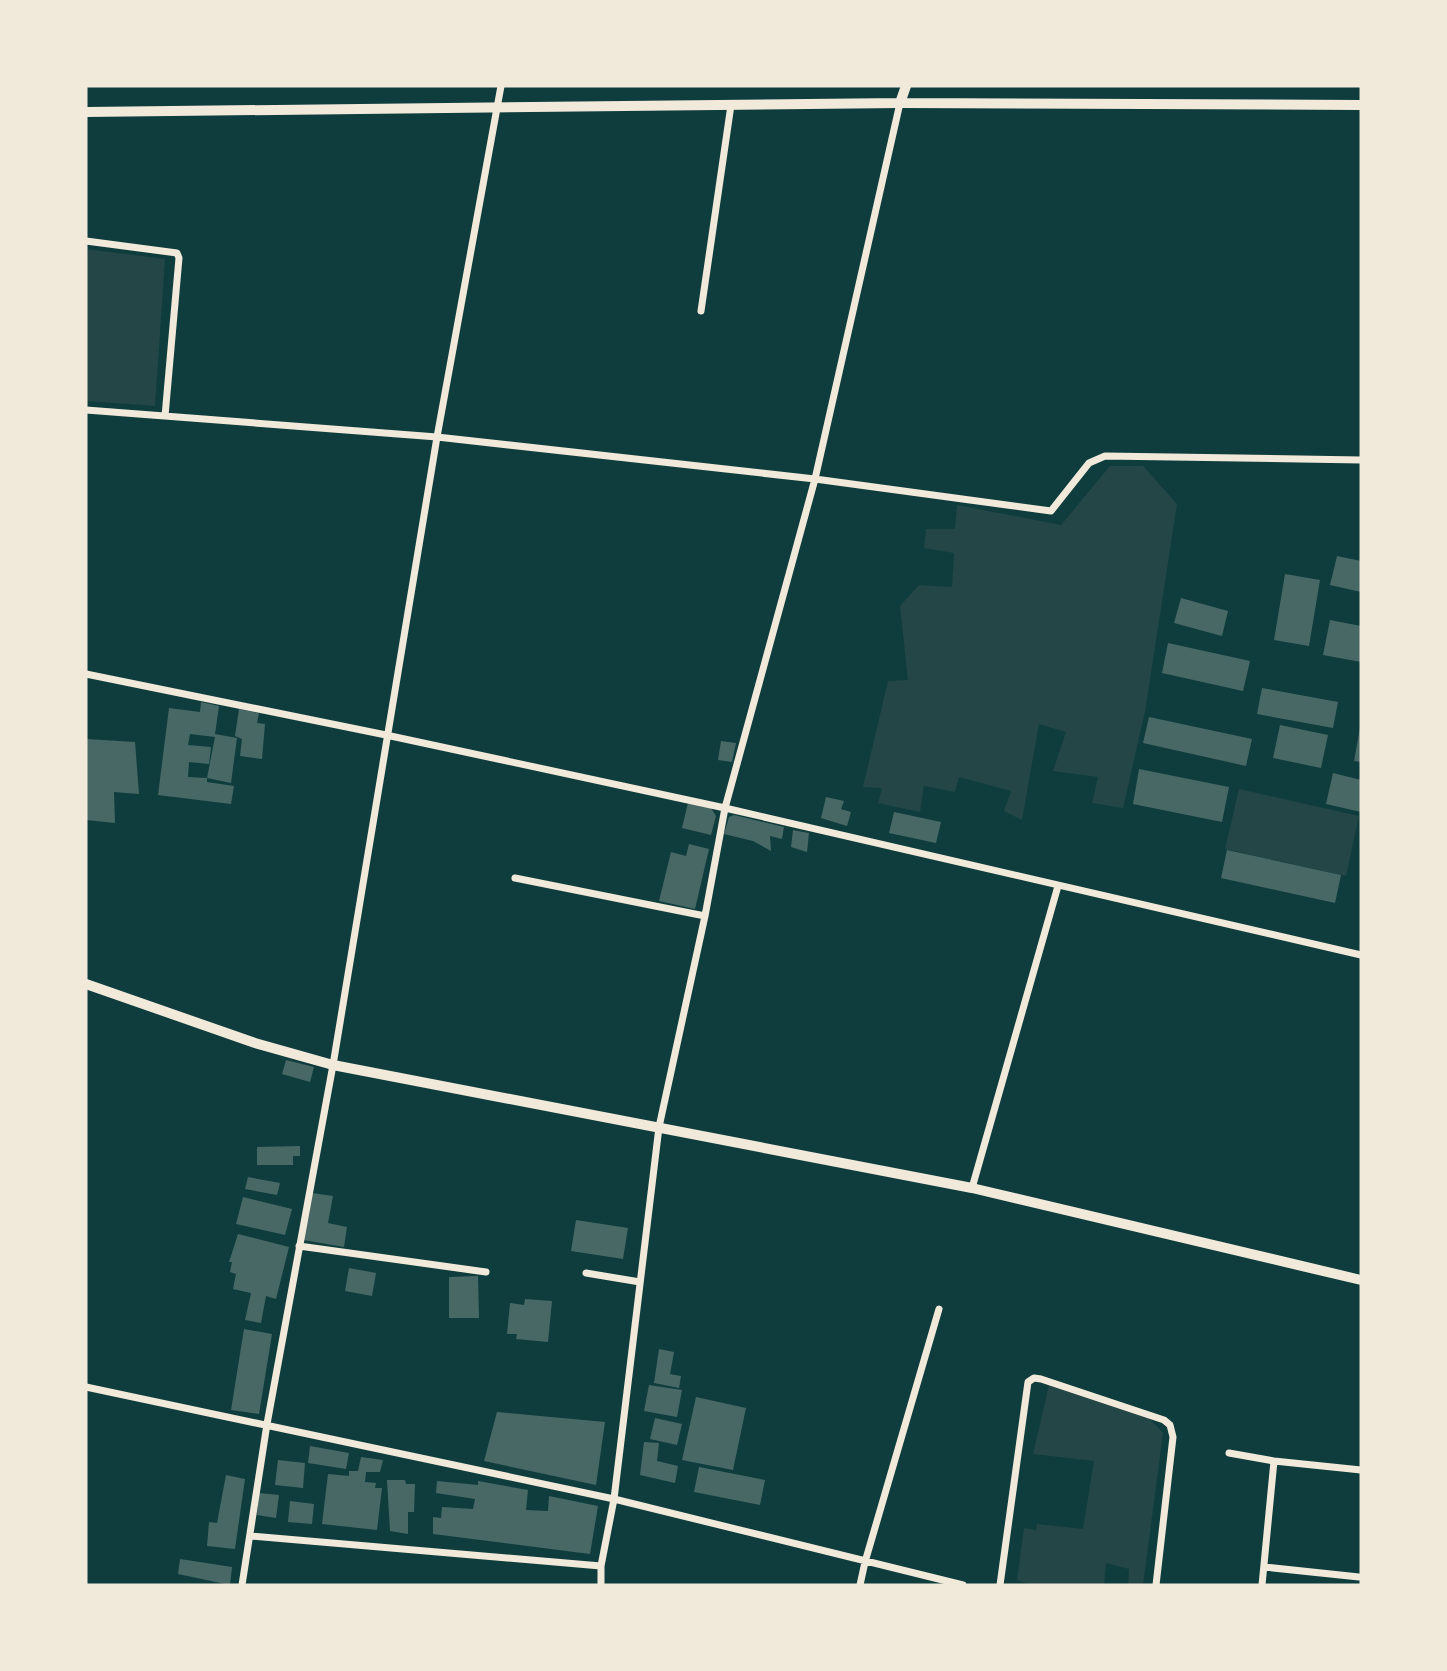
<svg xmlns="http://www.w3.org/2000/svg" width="1447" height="1671" font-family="Signika,sans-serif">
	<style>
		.green { fill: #244646 }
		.building { fill: #486865 }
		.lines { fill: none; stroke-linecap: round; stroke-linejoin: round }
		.minor { stroke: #f1e9da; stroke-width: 7 }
		.tertiary { stroke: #f1e9da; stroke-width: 10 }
	</style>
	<rect width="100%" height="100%" fill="#0f3d3e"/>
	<path class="green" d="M86,249L165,259L155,406L86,401Z
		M1110,466H1143L1177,504L1145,712L1123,808L1092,803L1098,777L1053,771L1066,732L1039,724L1022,820L1004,811L1011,791L959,777L955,792L924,786L920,812L878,803L882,788L863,787L888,681L908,680L900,606L919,585L952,587L954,553L924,548L926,529H955L957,505L1061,525Z
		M1239,789L1359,816L1346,876L1225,849Z
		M1049,1385L1149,1418L1163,1433L1143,1585H1128L1129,1569L1106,1563L1104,1585H1031L1017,1580L1024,1528L1036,1530L1037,1524L1083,1529L1094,1461L1033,1454Z"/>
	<path class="building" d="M1337,556L1361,561V592L1330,585Z
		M1285,574L1320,580L1309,646L1274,640Z
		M1181,598L1228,611L1222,636L1174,623Z
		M1330,620L1361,626V662L1323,655Z
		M1168,643L1250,661L1243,691L1162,673Z
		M1262,688L1338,702L1333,728L1257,714Z
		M201,702L219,706L215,734L237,738L231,783L207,778L215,737L190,734L188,745L211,747L209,764L189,762L188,777L207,778V782L234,786L231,804L158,795L169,708L200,712Z
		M239,709L259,713L257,723L265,724L262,759L240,756L242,739L235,736Z
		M1149,717L1252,739L1246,766L1143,743Z
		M1280,725L1328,735L1321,768L1273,758Z
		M1360,728H1361V762L1354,761Z
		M86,739L135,742L139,794L114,792L115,823L86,820Z
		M721,741L736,743L732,762L718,760Z
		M1139,769L1229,787L1222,822L1133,804Z
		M1333,773L1361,780V812L1326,804Z
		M826,797L844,801L841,809L851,812L847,826L821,818Z
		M688,803L711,808L716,816L711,835L682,828Z
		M894,812L941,822L936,843L889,833Z
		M734,815L784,827L782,839L770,836L771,851L753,841L724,834L729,817Z
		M793,830L809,833L807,852L791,847Z
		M689,844L709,849L695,909L659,901L671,852L686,856Z
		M1227,850L1341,875L1335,903L1221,878Z
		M286,1060L314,1067L310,1082L282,1074Z
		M300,1146V1156H293V1165H257V1147Z
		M248,1177L280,1183L277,1195L245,1189Z
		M312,1193L333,1196L328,1223L347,1227L344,1247L303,1240Z
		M243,1197L292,1209L285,1235L236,1224Z
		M576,1220L628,1228L623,1259L571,1251Z
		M238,1234L289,1247L276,1299L266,1296L261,1323L245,1320L251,1293L233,1289L236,1274L230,1272L232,1262H229Z
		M349,1268L376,1273L372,1296L345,1291Z
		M478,1276L479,1318H449V1277Z
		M525,1299L552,1301L548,1342L516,1339L517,1334H507L510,1303L524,1305Z
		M244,1329L272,1334L259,1414L231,1410Z
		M659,1349L674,1352L670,1374L681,1376L679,1388L654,1383Z
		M649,1385L682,1390L677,1417L644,1411Z
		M696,1397L746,1408L733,1470L682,1460Z
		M497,1412L605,1422L596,1485L484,1461Z
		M655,1418L682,1424L677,1445L650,1439Z
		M644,1442L659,1443L657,1461L678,1466L675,1483L640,1475Z
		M310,1446L349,1453L346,1469L308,1463Z
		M361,1457L383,1460L380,1472H366L365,1482L376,1483L375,1488H382L377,1530L322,1524L328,1474L349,1476V1471H358Z
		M278,1460L305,1463L303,1488L275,1485Z
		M699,1467L765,1480L760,1505L694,1492Z
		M226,1475L245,1479L235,1549L207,1546L209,1522L217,1523Z
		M387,1480H405L406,1484H415L414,1512H408V1534L390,1531Z
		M437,1481L478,1485V1481L528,1490L526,1510L548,1511L549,1496L598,1506L590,1554L433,1534V1517L441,1518L442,1507L473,1509L475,1499L436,1493Z
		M259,1493L279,1495L276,1518L257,1515Z
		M290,1501L314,1504L312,1524L288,1522Z
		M180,1559L232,1567L230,1585L178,1574Z"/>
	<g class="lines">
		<path class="minor" d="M86,241L177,253L179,258L165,416
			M701,311L731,105
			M86,410L437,437L815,479L1051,511L1089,463L1105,456L1361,460
			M86,674L386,735L725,808L1361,955
			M515,878L705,916
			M972,1188L1058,886
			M299,1246L486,1272
			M586,1273L640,1282
			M86,1387L614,1499L963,1585
			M1229,1453L1274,1461L1361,1470
			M250,1536L601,1566
			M1264,1567L1359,1577
			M242,1585L267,1424L333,1065L437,437L501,86
			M601,1585V1566L614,1499L659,1127L705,916L725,808L815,479L900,103
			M860,1585L865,1562L939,1309
			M1000,1585L1028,1382L1034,1378L1041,1379L1164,1420L1170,1425L1173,1437L1156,1585
			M1262,1585L1274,1461"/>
		<path class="tertiary" d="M900,103L906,86
			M86,112L900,103L1361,105
			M86,984L255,1043L333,1065L972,1188L1361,1280"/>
	</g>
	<rect width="1447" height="1671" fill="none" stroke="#f1e9da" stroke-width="175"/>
</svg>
